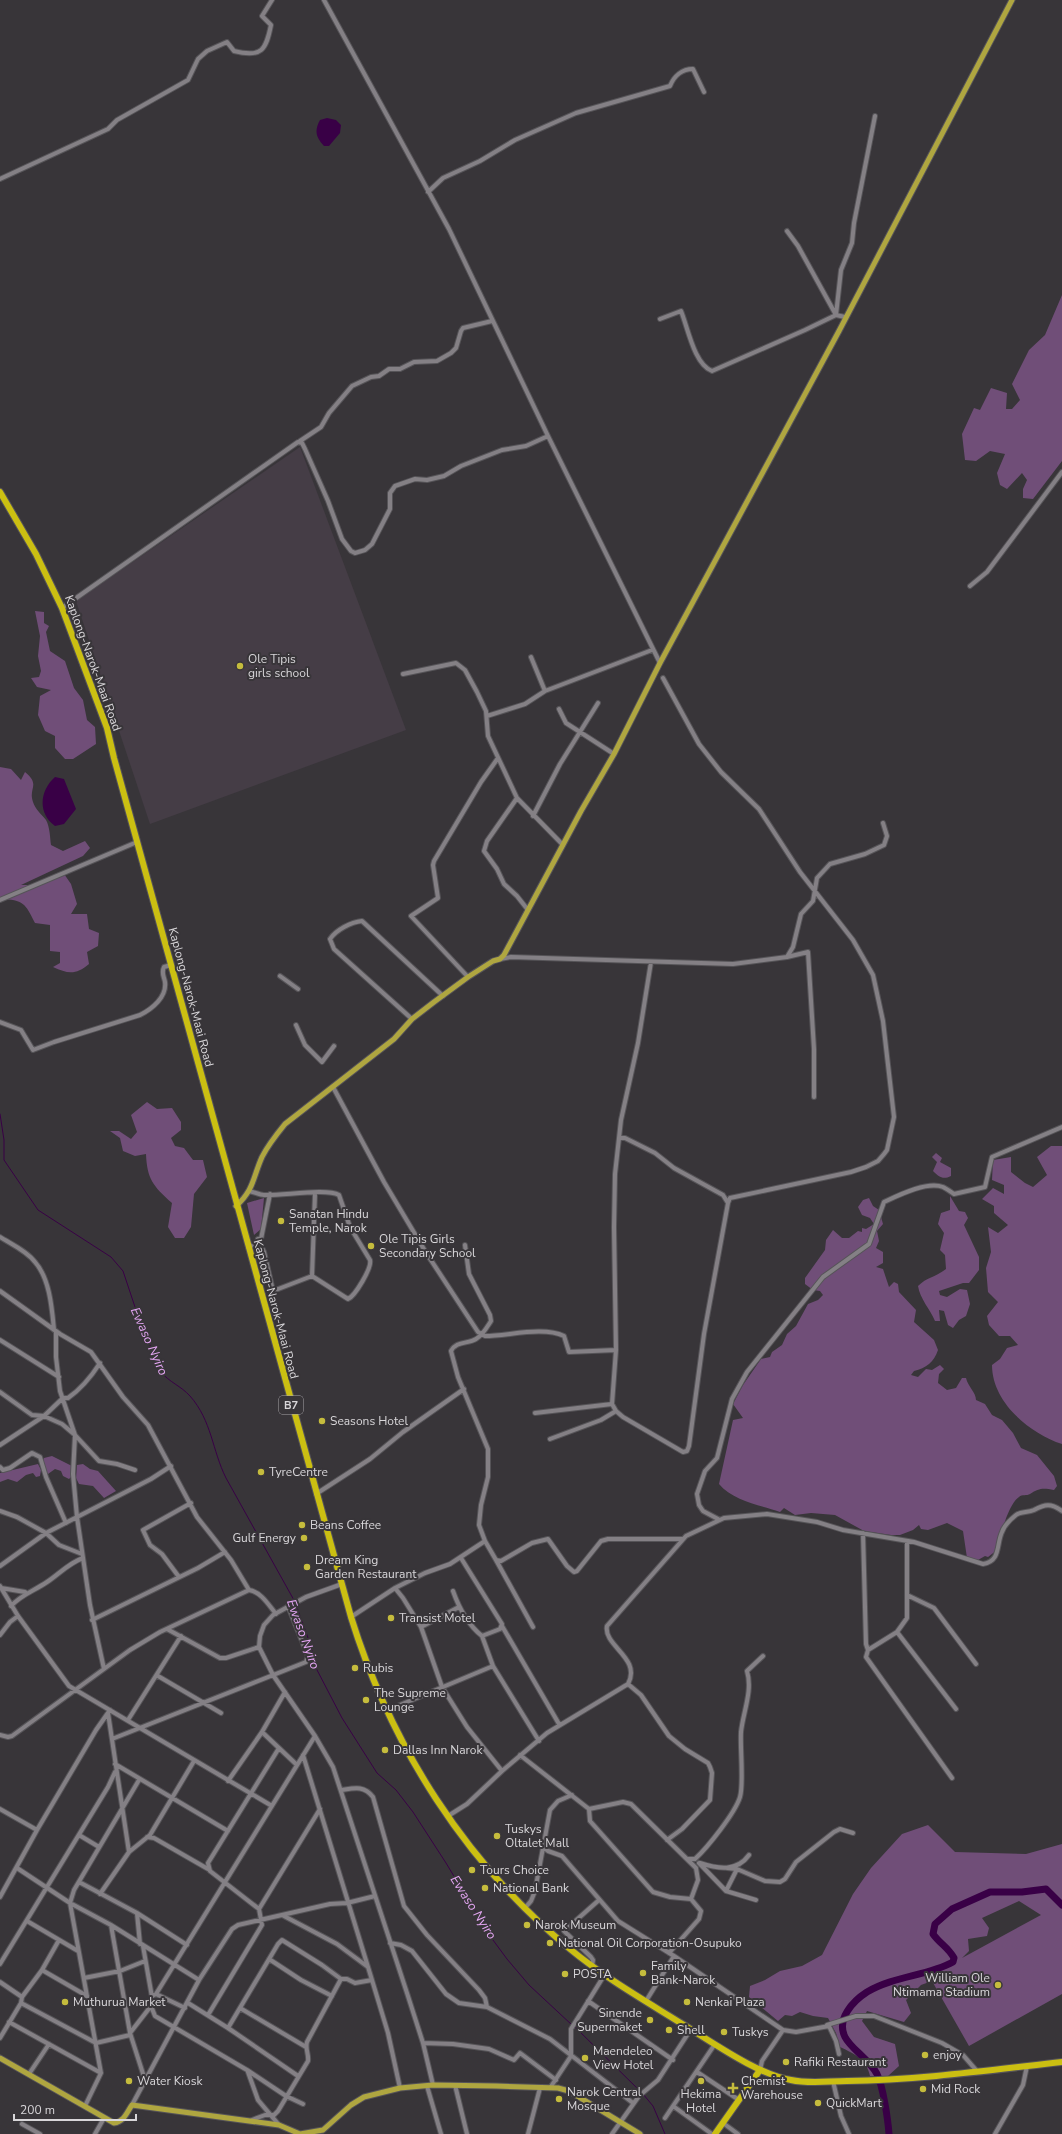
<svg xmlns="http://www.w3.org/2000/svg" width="1062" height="2134" font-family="'Nunito Sans',sans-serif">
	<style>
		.built { fill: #453d46 }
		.green { fill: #704e78; fill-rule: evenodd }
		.water { fill: #390046 }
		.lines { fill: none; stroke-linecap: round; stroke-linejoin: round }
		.stream { stroke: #390046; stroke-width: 1 }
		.river { stroke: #390046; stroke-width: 7 }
		.minor-casing { stroke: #565458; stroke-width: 6 }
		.major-casing { stroke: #565458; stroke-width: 7 }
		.highway-casing { stroke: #565458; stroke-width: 8 }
		.minor { stroke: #848085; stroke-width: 4 }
		.major { stroke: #afa640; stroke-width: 5 }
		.highway { stroke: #cbbf12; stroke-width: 6 }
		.poi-dot { fill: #c5bc3d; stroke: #383539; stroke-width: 1.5 }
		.labels { text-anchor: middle; stroke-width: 4; stroke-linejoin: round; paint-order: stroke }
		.shield { fill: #383539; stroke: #a8a6a9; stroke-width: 1 }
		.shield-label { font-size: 11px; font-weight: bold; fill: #d8d6d9 }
		.poi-label { font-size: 12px; fill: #d8d6d9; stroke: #383539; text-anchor: start }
		.street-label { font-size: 12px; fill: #d8d6d9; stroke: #383539 }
		.water-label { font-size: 13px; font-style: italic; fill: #e4a6f3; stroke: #383539 }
	</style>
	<rect width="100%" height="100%" fill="#383539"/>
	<path class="built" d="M300,447L406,730L150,824L76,601Z"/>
	<path class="green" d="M1062,295V461L1033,499L1023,498V489L1027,480L1022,473L1007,489L1000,485L997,473L1005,454L990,451L976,461L965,460L962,434L974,408L980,410L991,388L1007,393L1006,409H1012L1020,400L1012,384L1029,350L1045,335Z
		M35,611L44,612V623L49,626L46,632L50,651L65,661L74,688L83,700L87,720L95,727L96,744L73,759H65L55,748V736L45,731L38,715L40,696L51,690L37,687L31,678L39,677L41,671L38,656L40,636Z
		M0,767L11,769L21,780L25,772C41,785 28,788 33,802C35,809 42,815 46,820C50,827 50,838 51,845L63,851L85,841L90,848L83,856L21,885H30L62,871L71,884L77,904L71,914H87L89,929L99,933L98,946L87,952L89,964C76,975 68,974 53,967L60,963V952L50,951V925L35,923C25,903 24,900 0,899Z
		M147,1102L157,1109L172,1108L181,1122V1130L171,1138L175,1146L184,1148L193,1160H203L207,1177L194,1194L191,1227L184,1238H175L168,1227L172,1203C153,1186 147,1179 146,1154L135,1156L123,1151L120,1138L110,1131H119L131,1139L137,1132L131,1115Z
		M1051,1146H1062V1444C1029,1433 992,1402 992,1365L1000,1359L1007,1348L1018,1345L1010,1336H999L989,1325L987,1316L998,1302L988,1292L986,1268L991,1252L988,1227L998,1233L1008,1225L994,1213V1206L982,1199L993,1188L1004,1194V1185L992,1180L993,1160L1011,1157V1172L1025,1183L1033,1187L1047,1175L1037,1157Z
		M936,1153L942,1158L940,1162L951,1168V1176C943,1180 939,1177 933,1171L937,1162L932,1157Z
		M950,1196L959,1211L965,1212L968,1218L964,1225L979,1257V1270L969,1283H963L939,1291L940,1295L947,1297L960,1289L967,1290L970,1304L966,1316L959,1320L953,1328L948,1325L944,1311L939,1310L940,1321H935C930,1309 920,1299 918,1286C927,1277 936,1277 946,1269L945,1255L940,1250L944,1233L938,1224L941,1213L950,1210Z
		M264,1198L261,1229L254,1235L247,1203Z
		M869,1198L873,1206L879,1210L883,1224L877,1231L879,1241L876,1248L883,1252V1263L876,1267L883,1269L889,1287L894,1282L898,1284L899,1292L916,1310L914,1322L934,1340L938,1350C934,1362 926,1368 914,1371L911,1375L918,1377L926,1369L932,1370L940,1365L944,1369L939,1374L938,1383L947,1390L956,1388L962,1378H966C968,1387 976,1392 976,1400L985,1404L992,1415L1002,1420L1013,1433L1021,1448L1037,1455L1054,1476L1057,1486L1054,1490C1043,1488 1039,1488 1030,1494C1027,1496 1022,1494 1019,1497C1008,1504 1000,1537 997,1550L988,1557L985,1556L978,1560L967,1558L963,1531L947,1523L928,1530L921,1529L919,1525L913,1530L900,1535H891L864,1531L835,1515L811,1513L795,1515L784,1508L780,1512C760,1505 733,1501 719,1484L733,1420L743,1418L733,1404L743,1385L761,1359L770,1357L772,1352L782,1345L787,1334L796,1326L808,1304L818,1300L823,1295L820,1291L813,1290L805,1284V1278L825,1250L826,1240L833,1230L842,1238H849L858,1231L862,1232V1228L866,1229L874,1224L870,1218L862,1215L858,1207L863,1200Z
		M52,1456L72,1466L71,1477L69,1479L63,1476L61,1471L55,1469L48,1474H45L42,1463L44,1458Z
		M38,1464L41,1470L40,1476L36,1477L33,1473L26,1475L17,1482L8,1479L0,1482V1473Z
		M83,1464L90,1469L98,1471L116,1491L104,1498L93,1486L79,1484L76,1478L77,1465Z
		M928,1825L955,1852L1026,1854L1062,1844V1994L969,2046L932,1981L921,1985L906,2000L911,2013L904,2022L867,2011L862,2021L874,2037L895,2044L899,2066L888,2076H870C867,2060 855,2054 840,2047L836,2033L828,2018L813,2016L800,2012L792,2016L785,2015L778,2021L749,1997L750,1986L765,1980L780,1971L802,1966L822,1955L853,1894L871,1868L902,1834ZM1019,1901L1041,1915L962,1958L969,1951L968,1939L987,1936L989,1928L982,1918Z"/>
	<path class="water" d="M327,118L336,120L341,125L340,133L329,146H324C316,137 314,131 320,120Z
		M55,777L64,779L76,809L64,824L55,826C37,813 40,790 55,777Z"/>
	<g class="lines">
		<path class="stream" d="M0,1114L4,1140V1160L38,1210L111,1257L123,1271L138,1316L161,1372C169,1382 181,1386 190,1396C212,1421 212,1450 226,1478L295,1602
			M296,1605L311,1646L316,1668L342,1718L377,1773L396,1790L413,1812L446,1863L490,1936L507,1959L529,1985L572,2025
			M575,2027L641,2092
			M643,2094L653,2106L665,2134"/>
		<path class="river" d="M889,2134C888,2120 883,2086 877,2074C869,2059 851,2049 845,2037C836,2019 853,2001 867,1992C894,1976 927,1976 953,1962L954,1958C948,1947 940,1944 933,1934L935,1924L952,1909L990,1892H1022L1046,1889L1062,1905"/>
		<g class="minor-casing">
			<path id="minor" d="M324,0L449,229L548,436L660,663
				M0,179L108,129L117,120L188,80L198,59L207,51L227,42L234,51C262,58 266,50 271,25L262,16L272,0
				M428,192L443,178L480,161L515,140L576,113L670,86C674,76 682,69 693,69L704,92
				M787,231L798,246L836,315L841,270L852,243L854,223L875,116
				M660,319L681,311C688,328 694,364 712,371L805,330L836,315L845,317
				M300,441L321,427L329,413L352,386L371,377L379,376L389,369H400L414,362L437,361L451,353L456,348L461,331L463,328L492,321
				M970,586L987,572L1062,472
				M62,608L298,442L302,443L305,449L328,501L342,539L351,551L355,553L365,550L372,544L390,509V493L395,486L415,479L427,480L444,476L461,466L502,450L526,446L548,436
				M531,657L545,691
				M403,674L456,663L465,670L477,692L486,711L488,736L517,798L563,845
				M559,709L566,723L614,754
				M487,716L525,704L545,691L652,650
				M517,798L487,841L484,851L497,869L504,884L517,896L528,910
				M533,816L560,764L598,703
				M0,900L137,842
				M787,957L808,952L814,1049V1097
				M500,959L511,957L733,964L787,957L793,947L801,914L813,901L817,878L830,864L865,854L884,845L887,836L883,823
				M651,962L638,1043L621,1120L615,1174L614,1227L616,1350L612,1404L616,1411L623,1417L683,1452L687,1451L689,1446L704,1334L728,1203
				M280,976L298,989
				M468,977L411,916L438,898L433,865L434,861L481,782L498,758
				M412,1019L334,949L330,939C336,930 351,922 362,921L443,996
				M0,1022L21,1030L33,1050L54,1042L140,1015C152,1009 167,997 165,982C164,976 161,973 164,967L171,965
				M296,1025L305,1045L322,1062L334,1046
				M333,1087L384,1182L425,1251L478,1332L485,1336C508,1336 543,1326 564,1336L569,1352L616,1350
				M620,1138H625L655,1153L674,1168L723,1195L728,1203L730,1198L851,1172L866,1167L878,1161L884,1154L887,1150L894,1117L883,1021L873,975L853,940L800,872L759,809L721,772L699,744L663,678
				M249,1191C254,1192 260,1195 264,1195C282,1196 326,1188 339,1195L350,1227L370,1260C372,1268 355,1296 348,1299L312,1276
				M0,1237C11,1244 27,1251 35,1262C50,1279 52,1309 54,1330
				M258,1239L264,1252L273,1291L312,1276
				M465,1245L469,1274L490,1315L491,1321C487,1327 483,1335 476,1339C468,1344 456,1341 451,1351L458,1377L488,1449V1477L481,1505L479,1525L485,1541L496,1560L501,1561L532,1543L548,1539L567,1566L574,1572L577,1571L601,1541L608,1539H682
				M248,1247L256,1244L258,1239H261L270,1194
				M312,1276L315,1194
				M0,1291L60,1334L91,1352L123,1397L148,1425L197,1517L231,1560L249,1590
				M56,1331V1357L60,1391L75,1435L73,1474L77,1517L90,1605L104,1669
				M0,1340L59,1377
				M0,1392L32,1415L44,1416L62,1424L75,1435L99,1461L117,1464L135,1470
				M535,1413L612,1404
				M550,1439L601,1420L616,1411
				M0,1445L44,1416L63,1398H68C81,1389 91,1377 100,1363
				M0,1467L3,1470L10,1468L32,1453L40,1457L46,1477L66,1523
				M316,1494L370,1459L403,1432L464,1389
				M0,1511L17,1517L46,1533L59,1545L82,1554
				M718,1519L703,1511L699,1505L697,1494L705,1471L717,1458L732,1399L747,1372L823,1277L869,1244L884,1202C899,1195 927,1181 943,1187C947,1189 951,1192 954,1194L985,1187L992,1157L1062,1127
				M863,1533L866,1644L868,1650L866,1657L952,1778
				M461,1558L502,1624L500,1629L482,1636L493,1666
				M496,1560L533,1627
				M0,1566L46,1533L151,1479L171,1466
				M179,1577L162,1554L150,1545L143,1530L191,1503
				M342,1584L306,1597L273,1615L264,1625L260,1636L259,1647L273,1675L315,1736L333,1767L407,1993L423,2043L433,2085
				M0,1586L18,1616L69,1686L272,1806
				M1,1588L25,1592
				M395,1588L403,1598L421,1627L442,1687L467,1727L502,1771
				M453,1591C459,1608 467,1624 482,1636
				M907,1595L934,1608L976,1664
				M11,1606C22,1594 34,1591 47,1582C59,1574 69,1563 83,1558
				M351,1617L395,1588L425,1573L450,1564L485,1541
				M92,1620L198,1568L225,1552
				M502,1626L559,1724
				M421,1627L459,1607
				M167,1629L220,1658H226L259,1647
				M897,1632L956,1709
				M0,1635L10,1622L18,1616
				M868,1650L897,1632L907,1618V1541
				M158,1676L221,1713
				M628,1684L641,1695L669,1736L685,1749L708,1763L710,1767L712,1773L710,1800L682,1829L667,1840
				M388,1710L493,1666L539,1741
				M128,1720L181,1636
				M262,1732L297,1765
				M0,1735L8,1737L12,1736L130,1650L160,1632L249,1590C261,1592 268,1604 276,1614
				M112,1739L306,1662L308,1656L288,1606
				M303,1755L372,1980L355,1983L347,1979H341
				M520,1755L589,1809L590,1821L653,1892L670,1897L691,1899
				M115,1764L228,1831
				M228,1781L262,1732L285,1692
				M342,1790C354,1788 364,1785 373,1797L404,1906L427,1935L479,1990L485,1998L487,2007
				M0,1809L37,1830
				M589,1809L623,1802L631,1804L696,1868L698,1880L691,1899
				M448,1816L467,1804L502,1771L547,1733L628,1684C642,1658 603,1646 607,1626L686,1536L724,1518L767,1514L817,1522L843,1530L914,1542L983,1564C1001,1561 996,1545 1002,1532C1004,1526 1011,1519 1016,1515C1021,1511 1028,1513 1034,1510C1045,1504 1051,1503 1062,1511
				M79,1835L99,1847
				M147,1837L154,1838L208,1869
				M543,1847L548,1851L562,1856L618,1921L674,1956L646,2001
				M129,1852L150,1835L194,1761
				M688,1859H695C708,1847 735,1813 740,1797C744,1784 740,1748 741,1732C743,1712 753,1691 747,1671L763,1656
				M699,1863L726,1891L756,1900
				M700,1863C718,1869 737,1872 749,1855
				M17,1868L70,1903L111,1925L199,1980
				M727,1868L737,1869L765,1881L780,1882L785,1879L796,1862L834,1832L840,1829L853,1833
				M79,1882L137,1913L187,1945
				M726,1891L737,1869
				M100,1894L129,1852L108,1713
				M0,1897L37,1830L96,1730L110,1710
				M525,1908L531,1901L535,1891L550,1810L558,1801L572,1795
				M259,1909L320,1809
				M137,1913L140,1944
				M284,1916L337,1944L368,1967
				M27,1921L78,1951
				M111,1925L130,2033L145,2080
				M390,1943L401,1945L412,1951L446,1994L459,2003L487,2007L550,2039L633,2103
				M143,1946L152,1997L151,2006L155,2016L247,2070L286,2096L303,2104
				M669,1953L699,1919L701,1911L691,1899
				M674,1956L783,2030L762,2061L760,2070
				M269,1959L301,1980L332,1996
				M0,1964L108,1787L115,1772
				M592,1966L593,1960L591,1957L564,1931L599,1900
				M42,1970L87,1996
				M84,1978L120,1971L145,1961
				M372,1980L388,2033L400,2088
				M0,1982L22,1997L21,2003L96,2043L130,2035
				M156,1994L315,1736
				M154,1995L156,1994L185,2008
				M22,1997L42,1970L59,1940
				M588,2001L673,2060
				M188,2003L228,2028L278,1944L282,1940L322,1965L341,1979L307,2042C305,2049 309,2054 308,2061L278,2111L274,2115H265L252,2120
				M240,2008L306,2047
				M208,2015L262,1925L259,1909L210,1871L208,1863L279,1748
				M9,2022L101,2073
				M827,2025L856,2016H874L942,2043L963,2055L976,2070
				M228,2028L298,2076
				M783,2030L796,2032L829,2026L836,2041L839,2054
				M130,2033L151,2006
				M0,2038L21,2003
				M423,2043L453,2044L489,2049L514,2060L520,2053L556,2080
				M248,2072L258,2100L279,2125
				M697,2072L739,2100
				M29,2074L49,2044
				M833,2081L841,2116L849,2134
				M455,2085L467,2134
				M427,2086L441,2134
				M550,2088L571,2056V2029L605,1974
				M132,2105L199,1980L232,1929L238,1925L330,1904L347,1903L375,1896
				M85,2106L101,2073L70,1903L74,1890L139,1780
				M665,2118L673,2106
				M723,2123L738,2134
				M22,2124L40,2134
				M95,2134L104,2118
				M528,2134L540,2088
				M612,2134L639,2096L658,2080L691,2029
				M712,2134L673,2106L715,2044
				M995,2134L1023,2085L1027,2066H1025"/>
		</g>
		<g class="major-casing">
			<path id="major" d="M236,1206C254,1190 253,1177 262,1157C268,1145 276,1135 285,1124L394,1039L412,1019L434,1002L468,977L493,961L500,959L504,955L581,811L614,754L660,663L839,331L1012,0
				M0,2058L114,2123C124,2122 127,2112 132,2105L279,2125L300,2134L323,2130L351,2105L364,2097L400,2088L433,2085L496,2086L558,2088L569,2091L640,2134"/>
		</g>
		<g class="highway-casing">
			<path id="highway" d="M0,492L36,554L62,608L107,728L114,758L351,1617C391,1746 466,1864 570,1949C604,1977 642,1999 679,2022C711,2041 756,2074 791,2080C809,2084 829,2081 847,2081C919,2080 991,2070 1062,2062
				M715,2134L760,2070"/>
		</g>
		<use href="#minor" class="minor"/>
		<use href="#major" class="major"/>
		<use href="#highway" class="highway"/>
	</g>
	<g class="poi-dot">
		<circle cx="240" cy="666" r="4"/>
		<circle cx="281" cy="1221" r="4"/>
		<circle cx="371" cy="1246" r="4"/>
		<circle cx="322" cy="1421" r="4"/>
		<circle cx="261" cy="1472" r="4"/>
		<circle cx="302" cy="1525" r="4"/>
		<circle cx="304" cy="1538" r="4"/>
		<circle cx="307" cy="1567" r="4"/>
		<circle cx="391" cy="1618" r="4"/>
		<circle cx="355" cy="1668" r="4"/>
		<circle cx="366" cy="1700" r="4"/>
		<circle cx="385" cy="1750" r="4"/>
		<circle cx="497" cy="1836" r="4"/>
		<circle cx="472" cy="1870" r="4"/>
		<circle cx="485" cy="1888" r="4"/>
		<circle cx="527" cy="1925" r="4"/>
		<circle cx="550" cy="1943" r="4"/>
		<circle cx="643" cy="1973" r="4"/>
		<circle cx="565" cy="1974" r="4"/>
		<circle cx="998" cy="1985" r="4"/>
		<circle cx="65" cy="2002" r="4"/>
		<circle cx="687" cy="2002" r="4"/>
		<circle cx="650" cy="2020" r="4"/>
		<circle cx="669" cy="2030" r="4"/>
		<circle cx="724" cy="2032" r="4"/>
		<circle cx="925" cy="2055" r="4"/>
		<circle cx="585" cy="2058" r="4"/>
		<circle cx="786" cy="2062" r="4"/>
		<circle cx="129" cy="2081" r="4"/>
		<circle cx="701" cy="2081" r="4"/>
		<path d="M731 2082h4v4h4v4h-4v4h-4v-4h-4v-4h4z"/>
		<circle cx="923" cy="2089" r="4"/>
		<circle cx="559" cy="2099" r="4"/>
		<circle cx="818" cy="2103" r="4"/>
	</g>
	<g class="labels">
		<rect class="shield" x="279" y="1396" width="24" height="18" rx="3"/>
		<g class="shield-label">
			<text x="291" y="1409">B7</text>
		</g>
		<g class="poi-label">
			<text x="248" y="663">Ole Tipis<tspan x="248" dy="14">girls school</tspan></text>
			<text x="289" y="1218">Sanatan Hindu<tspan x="289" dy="14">Temple, Narok</tspan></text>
			<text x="379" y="1243">Ole Tipis Girls<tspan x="379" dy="14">Secondary School</tspan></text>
			<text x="330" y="1425">Seasons Hotel</text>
			<text x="269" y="1476">TyreCentre</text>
			<text x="310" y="1529">Beans Coffee</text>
			<text x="296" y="1542" text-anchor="end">Gulf Energy</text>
			<text x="315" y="1564">Dream King<tspan x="315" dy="14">Garden Restaurant</tspan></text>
			<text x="399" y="1622">Transist Motel</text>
			<text x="363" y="1672">Rubis</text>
			<text x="374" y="1697">The Supreme<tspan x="374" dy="14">Lounge</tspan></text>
			<text x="393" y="1754">Dallas Inn Narok</text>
			<text x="505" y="1833">Tuskys<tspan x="505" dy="14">Oltalet Mall</tspan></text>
			<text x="480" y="1874">Tours Choice</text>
			<text x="493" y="1892">National Bank</text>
			<text x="535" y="1929">Narok Museum</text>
			<text x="558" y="1947">National Oil Corporation-Osupuko</text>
			<text x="651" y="1970">Family<tspan x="651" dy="14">Bank-Narok</tspan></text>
			<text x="573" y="1978">POSTA</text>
			<text x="990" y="1982" text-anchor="end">William Ole<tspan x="990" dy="14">Ntimama Stadium</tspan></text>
			<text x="73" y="2006">Muthurua Market</text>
			<text x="695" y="2006">Nenkai Plaza</text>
			<text x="642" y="2017" text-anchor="end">Sinende<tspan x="642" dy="14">Supermaket</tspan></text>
			<text x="677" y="2034">Shell</text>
			<text x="732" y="2036">Tuskys</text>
			<text x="593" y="2055">Maendeleo<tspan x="593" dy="14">View Hotel</tspan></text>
			<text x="933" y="2059">enjoy</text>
			<text x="794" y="2066">Rafiki Restaurant</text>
			<text x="137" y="2085">Water Kiosk</text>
			<text x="741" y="2085">Chemist<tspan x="741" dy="14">Warehouse</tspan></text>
			<text x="931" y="2093">Mid Rock</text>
			<text x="567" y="2096">Narok Central<tspan x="567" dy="14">Mosque</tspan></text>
			<text x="701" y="2098" text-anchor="middle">Hekima<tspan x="701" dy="14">Hotel</tspan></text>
			<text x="826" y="2107">QuickMart</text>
		</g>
		<g class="street-label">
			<text transform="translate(93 663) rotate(70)" y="4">Kaplong-Narok-Maai Road</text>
			<text transform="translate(191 997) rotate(75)" y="4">Kaplong-Narok-Maai Road</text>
			<text transform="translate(276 1309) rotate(75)" y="4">Kaplong-Narok-Maai Road</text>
		</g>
		<g class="water-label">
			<text transform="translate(150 1341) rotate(66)" y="5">Ewaso Nyiro</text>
			<text transform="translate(304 1634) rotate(70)" y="5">Ewaso Nyiro</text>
			<text transform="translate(474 1907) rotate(57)" y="5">Ewaso Nyiro</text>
		</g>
	</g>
	<path d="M14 2114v6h122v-6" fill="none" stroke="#d8d6d9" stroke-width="2"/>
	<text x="20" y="2114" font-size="12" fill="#d8d6d9" stroke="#383539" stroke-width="3" paint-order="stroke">200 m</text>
</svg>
